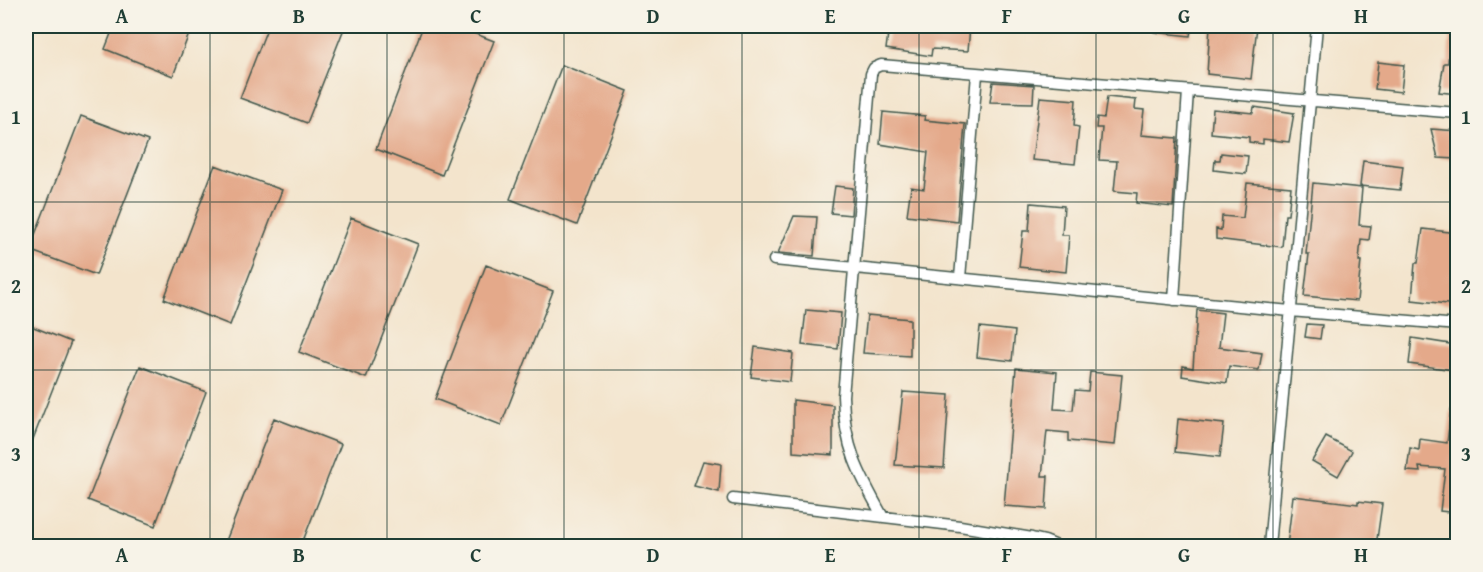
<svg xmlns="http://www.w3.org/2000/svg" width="1483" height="572" font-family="'Gentium Book Plus',serif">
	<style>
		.building { fill: #e4a98a }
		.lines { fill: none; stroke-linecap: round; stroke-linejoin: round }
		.minor-casing { stroke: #3f564b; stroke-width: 13 }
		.minor { stroke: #fff; stroke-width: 10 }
		.grid { fill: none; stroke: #1f3d34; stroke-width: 1.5; stroke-opacity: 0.55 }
		.neatline { fill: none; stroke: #1f3d34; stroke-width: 2 }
		.grid-label { font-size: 20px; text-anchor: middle; font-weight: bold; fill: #1f3d34 }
	</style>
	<rect width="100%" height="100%" fill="#f7f3e8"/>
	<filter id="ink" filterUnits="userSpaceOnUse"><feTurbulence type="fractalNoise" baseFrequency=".0167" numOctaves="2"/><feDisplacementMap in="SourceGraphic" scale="12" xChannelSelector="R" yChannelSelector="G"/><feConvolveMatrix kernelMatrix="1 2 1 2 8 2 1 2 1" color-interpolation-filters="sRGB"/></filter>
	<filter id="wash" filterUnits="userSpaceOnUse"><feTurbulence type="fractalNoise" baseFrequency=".008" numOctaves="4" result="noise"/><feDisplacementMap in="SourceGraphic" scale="24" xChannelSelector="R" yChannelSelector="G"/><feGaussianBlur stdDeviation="1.35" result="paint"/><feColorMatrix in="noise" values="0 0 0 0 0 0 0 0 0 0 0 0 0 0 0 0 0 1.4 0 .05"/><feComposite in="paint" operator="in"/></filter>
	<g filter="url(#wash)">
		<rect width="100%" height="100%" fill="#f3e4cc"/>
		<g id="blocks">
			<path class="building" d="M114,26H192L173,76L105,49Z
				M268,26H345L307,123L240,98Z
				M423,26H455L494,41L442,175L376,149Z
				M889,26H970L968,51L932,49L931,56L886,49Z
				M1154,26H1192L1190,36L1154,32Z
				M1210,26H1257L1251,79L1207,74Z
				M1450,30H1458V94L1439,92L1444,63H1448Z
				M1378,62L1404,65L1401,92L1375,89Z
				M562,65L628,91L577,225L510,199Z
				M993,82L1034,85L1033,103L990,102Z
				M1040,97L1076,100L1074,126L1079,127L1075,164L1032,160Z
				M1107,97L1136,100L1135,109L1144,110L1141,135L1177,138L1173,207L1136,203L1137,193L1114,191L1117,161L1099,160L1102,128H1096L1097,117L1104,118Z
				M1254,107L1294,113L1289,142L1263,139V144L1249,142V137L1211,133L1213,109L1253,113Z
				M883,112L925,116L924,120L965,124L957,221L907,215L911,187L924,189L928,152L880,144Z
				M81,116L148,141L96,275L29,250Z
				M1431,129L1458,131L1456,159L1438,158Z
				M1221,153L1248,156L1246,174L1214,170L1215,160H1220Z
				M1363,161L1403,166L1400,190L1360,186Z
				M215,165L282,190L230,325L164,299Z
				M1247,183L1291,187L1288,215H1285L1282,247L1216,239V229L1221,230L1222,216L1243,218Z
				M1313,183L1362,188L1359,225L1371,226L1369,240L1361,239L1359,261H1361L1357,301L1304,296L1309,254H1306Z
				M835,186L853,188L851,215L831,213Z
				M1031,203L1064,206L1062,235H1069L1066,272L1019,267L1023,231H1029Z
				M794,216L817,217L814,256L778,253Z
				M351,218L418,244L366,378L299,352Z
				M1423,229L1458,233L1456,305L1412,300L1415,263H1418Z
				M486,265L553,291L501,425L435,399Z
				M806,310L841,313L838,349L802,345Z
				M1197,310L1223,313L1219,347L1262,353L1259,370L1229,366L1227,383L1182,376L1183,366L1193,368Z
				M867,315L910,319V356L863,353Z
				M26,324L71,342L26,457Z
				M1307,324L1322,325L1320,339L1305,337Z
				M980,327L1015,331L1012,361L977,357Z
				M1412,338L1456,345L1453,370L1409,364Z
				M755,347L793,353L790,382L751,377Z
				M140,366L206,392L155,526L88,500Z
				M1016,368L1057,372L1054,409L1073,410L1075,390L1088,391L1090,372L1122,375L1115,445L1068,441V433L1047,431L1042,476H1048L1046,509L1004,506Z
				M903,392L949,395L944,468L895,465Z
				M793,400L833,405V455L793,452Z
				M1451,410H1458V513L1440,511L1445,469L1419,467L1420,472L1407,471L1410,448L1419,450L1420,439L1447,443Z
				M274,418L341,444L301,546H224Z
				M1178,419L1224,424L1220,457L1175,452Z
				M1326,437L1352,451L1338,476L1312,461Z
				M703,461L721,464L719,492L694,486Z
				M1293,496L1358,504V501L1382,504L1376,546H1287Z"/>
		</g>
	</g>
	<g filter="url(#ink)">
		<use href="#blocks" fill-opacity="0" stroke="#3f564b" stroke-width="1.5"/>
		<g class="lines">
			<g class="minor-casing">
				<path id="minor" d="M774,260L1290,311L1458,325
					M960,278L977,74
					M1174,300L1188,91
					M733,499L960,526L1032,538L1045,541L1057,546
					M883,517C859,474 844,447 843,396L871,74L874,68L881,65L1458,113
					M1269,546L1317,26"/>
			</g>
			<use href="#minor" class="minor"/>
		</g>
	</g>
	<path class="grid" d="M210,26V546M387,26V546M564,26V546M742,26V546M919,26V546M1096,26V546M1273,26V546M26,202H1458M26,370H1458"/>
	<rect width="1483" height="572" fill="none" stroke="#f7f3e8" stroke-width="66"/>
	<rect x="33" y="33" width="1417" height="506" class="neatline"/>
	<g class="grid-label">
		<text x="122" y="23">A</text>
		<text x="299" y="23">B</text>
		<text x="476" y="23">C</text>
		<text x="653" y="23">D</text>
		<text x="830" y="23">E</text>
		<text x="1007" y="23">F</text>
		<text x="1184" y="23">G</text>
		<text x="1361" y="23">H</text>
		<text x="16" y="124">1</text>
		<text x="1466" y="124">1</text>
		<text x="16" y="293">2</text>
		<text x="1466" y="293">2</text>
		<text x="16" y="461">3</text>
		<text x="1466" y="461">3</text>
		<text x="122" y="562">A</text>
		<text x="299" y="562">B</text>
		<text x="476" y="562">C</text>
		<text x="653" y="562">D</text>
		<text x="830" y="562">E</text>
		<text x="1007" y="562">F</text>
		<text x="1184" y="562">G</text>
		<text x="1361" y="562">H</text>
	</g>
</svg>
